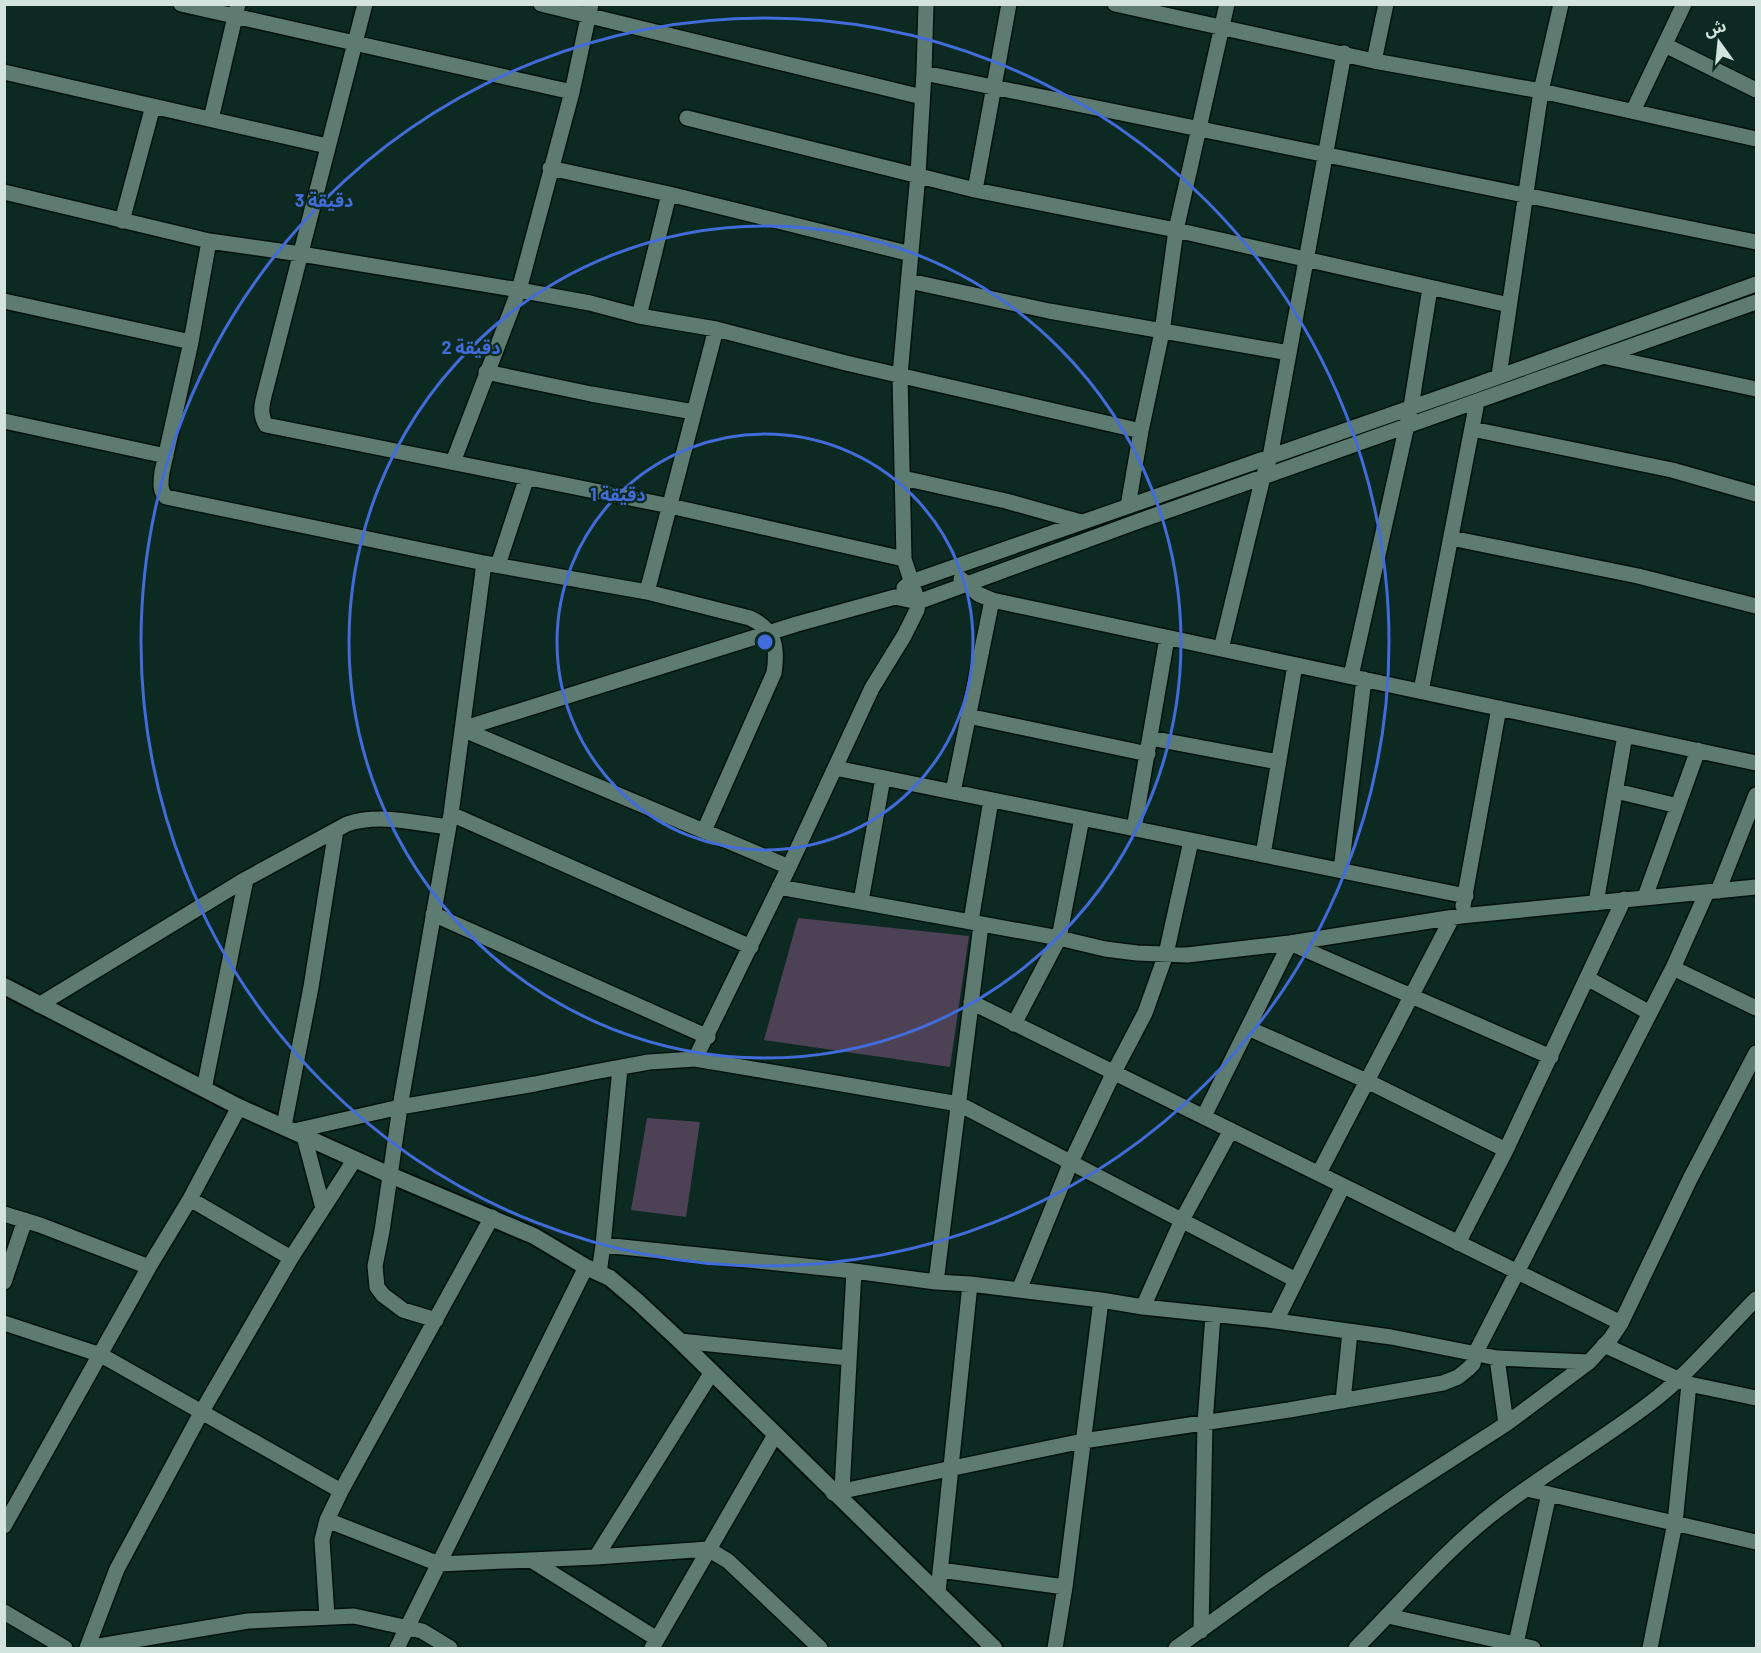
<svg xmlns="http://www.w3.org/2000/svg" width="1761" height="1653" font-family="Barlow,'Noto Sans Arabic',sans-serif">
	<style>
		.green { fill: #4d4155 }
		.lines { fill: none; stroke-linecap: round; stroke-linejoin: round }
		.minor-casing { stroke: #00120b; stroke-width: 18 }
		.tertiary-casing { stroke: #00120b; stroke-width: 20 }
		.minor { stroke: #5d7b71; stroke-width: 15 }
		.tertiary { stroke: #5d7b71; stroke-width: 16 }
		.ring { fill: none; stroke: #416cd9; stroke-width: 3 }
		.centre { fill: #416cd9; stroke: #0c2a21; stroke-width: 3 }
		.ring-label { font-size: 18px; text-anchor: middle; font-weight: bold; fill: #416cd9; stroke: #0c2a21; stroke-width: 4.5; stroke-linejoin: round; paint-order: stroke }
	</style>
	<rect width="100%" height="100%" fill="#0c2a21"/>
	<path class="green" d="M798,918L969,936L950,1067L764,1040Z
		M647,1118L700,1122L686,1217L631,1210Z"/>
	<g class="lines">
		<g class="minor-casing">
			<path id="minor" d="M181,4L572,92
				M365,4L263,400C261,410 261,416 266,425L670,506L904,559
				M541,4L922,97
				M1115,4L1374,61L1541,91L1756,139
				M1665,45L1756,90
				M1374,61L1386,4
				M4,72L327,146
				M924,73L1756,242
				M1633,111L1684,4
				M687,118L975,190L1176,230L1509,305
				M211,119L238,4
				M550,168L669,194L911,254
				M975,190L1009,4
				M4,192L209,241L301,254L519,290L590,303L639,316L716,329L846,363L1141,431
				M122,221L153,106
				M209,241L191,342L162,472C161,481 159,490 166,497L484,563L647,592L750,618C775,630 778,647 774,673L704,831
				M909,281L1049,311L1289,353
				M4,301L191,342
				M639,316L669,194
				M1607,357L1756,389
				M486,372L591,394L694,412
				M1499,376L1541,91L1561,4
				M4,421L166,456
				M1472,429L1672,470L1756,494
				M453,462L519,290L572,92L591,4
				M903,478L1006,501L1081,522
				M1128,506L1141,431L1162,332L1176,230L1227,4
				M1451,538L1638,576L1756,606
				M498,565L527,477
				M961,579L978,594L992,600L1756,763
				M904,588L911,582L1473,386L1756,284
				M647,592L716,329
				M1221,649L1263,477L1270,457L1344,53
				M1351,676L1411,407L1430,288
				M1421,691L1477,402
				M968,716L1148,754
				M462,729L797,624L895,597L918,602L1136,522L1756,302
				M462,729L789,867
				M1150,738L1278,762
				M835,768L1466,896
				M1616,791L1678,806
				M953,792L992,600
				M451,814L751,947
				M1134,829L1167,638
				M1263,855L1295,665
				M1341,870L1364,679
				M779,887L1059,938L1105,949L1137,953L1187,955L1290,943L1461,916L1756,887
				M1718,891L1756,795
				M1645,897L1698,750
				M861,901L883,778
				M1596,903L1625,735
				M1463,906L1499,708
				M433,914L708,1037
				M971,921L991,800
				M1673,968L1756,1008
				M1587,978L1650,1013
				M971,1002L1621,1323
				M39,1005L246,879L347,824C379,813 416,823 448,827
				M1014,1024L1059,938L1082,818
				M1248,1028L1367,1081L1506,1150
				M695,1059L789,867L872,688L904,636L917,610L918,602L904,559L900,375L918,174L924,73L926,4
				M204,1089L246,879
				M1204,1116L1290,943L1551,1057
				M284,1126L311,987L336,830
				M294,1131L400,1107L535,1084L594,1072L649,1062L695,1059L959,1104L1296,1280
				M304,1136L323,1208
				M1319,1173L1452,918
				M190,1199L291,1258
				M4,1214L40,1225L149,1267
				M1458,1243L1506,1150L1624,899
				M603,1245L620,1068
				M599,1273L603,1245L854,1271L936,1282L970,1284L1101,1300L1143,1307L1276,1321L1391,1337L1497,1358L1589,1362
				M4,1282L25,1220
				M936,1282L981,925
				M1019,1290L1071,1162L1114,1072L1145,1013L1166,954L1191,841
				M1143,1307L1182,1220L1231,1130
				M436,1320L403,1310L383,1295L377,1287L375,1266L382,1231L400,1107L451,814L484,563
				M1276,1321L1343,1186
				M4,1323L101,1355L341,1491
				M680,1341L849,1358
				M1604,1345L1689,1384L1756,1398
				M1497,1358L1506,1424
				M1343,1401L1350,1332
				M1527,1489L1756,1542
				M842,1490L854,1271
				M833,1493L1083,1441L1289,1410L1443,1383L1458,1377L1468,1369L1473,1364L1475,1354L1673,968L1707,892
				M327,1520L439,1564L596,1557L708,1549L728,1561L820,1648
				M4,1526L149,1267L190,1199L239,1107
				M596,1557L712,1372
				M531,1560L657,1639
				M940,1570L1065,1587
				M938,1592L970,1284
				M4,1612L65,1648
				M1388,1616L1533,1648
				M327,1617L322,1540L327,1520L341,1491L492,1217
				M1201,1631L1205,1423L1213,1315
				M87,1648L117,1569L201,1413L291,1258L355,1159
				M87,1648L248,1621L354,1616L422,1631L450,1648
				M397,1648L586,1267
				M652,1648L775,1435
				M1055,1648L1065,1587L1101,1300
				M1176,1648L1267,1582L1379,1506L1506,1424L1589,1362L1611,1338L1621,1323L1690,1179L1756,1053
				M1356,1648C1402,1602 1444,1551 1496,1511C1545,1473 1599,1442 1649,1404C1689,1374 1721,1334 1756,1299
				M1515,1648L1549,1494
				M1650,1648L1675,1523L1689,1384"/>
		</g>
		<g class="tertiary-casing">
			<path id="tertiary" d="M4,986L239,1107L390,1175L534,1236L586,1267L610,1278L637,1301L680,1341L994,1648"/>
		</g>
		<use href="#minor" class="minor"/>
		<use href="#tertiary" class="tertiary"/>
	</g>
	<g class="ring">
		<circle cx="765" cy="642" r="208"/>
		<circle cx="765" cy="642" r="416"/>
		<circle cx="765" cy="642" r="624"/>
	</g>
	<circle cx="765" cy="642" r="9" class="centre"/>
	<g class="ring-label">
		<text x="324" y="207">3 دقيقة</text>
		<text x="471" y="354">2 دقيقة</text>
		<text x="618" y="501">1 دقيقة</text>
	</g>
	<rect width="1761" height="1653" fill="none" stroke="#d3e4de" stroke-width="12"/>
	<g transform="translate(1719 42) rotate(345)" stroke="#0c2a21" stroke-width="4.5" paint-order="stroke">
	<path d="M0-4.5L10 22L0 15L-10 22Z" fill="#d3e4de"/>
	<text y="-9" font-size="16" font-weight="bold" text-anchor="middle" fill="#d3e4de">ش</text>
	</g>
</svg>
